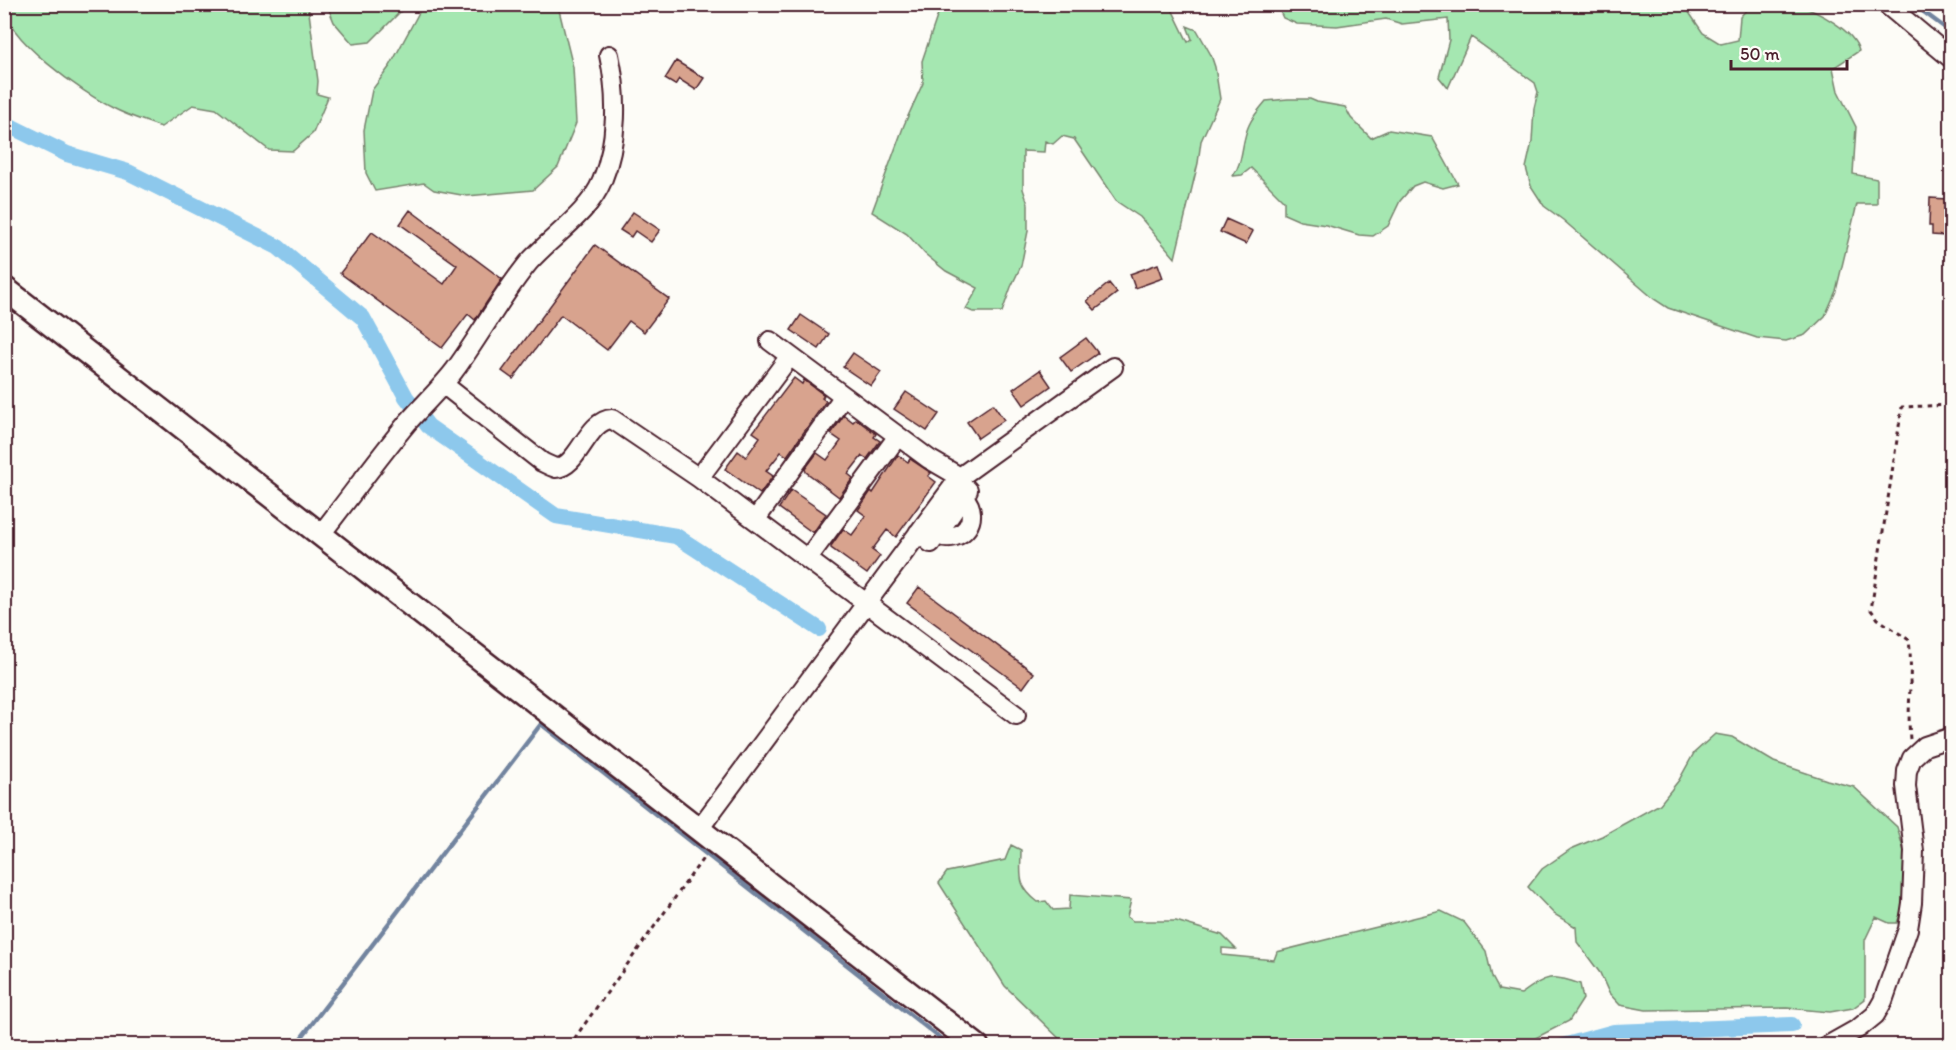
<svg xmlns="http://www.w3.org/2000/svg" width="1956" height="1050" font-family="Itim,sans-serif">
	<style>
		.green { fill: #a5e7b1; stroke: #78836e; stroke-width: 1.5 }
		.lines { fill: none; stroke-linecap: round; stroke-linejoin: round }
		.stream { stroke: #72849f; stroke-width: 4.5 }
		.canal { stroke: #8dc8ec; stroke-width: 16 }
		.building { fill: #d8a38e; stroke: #4a1f2b; stroke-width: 1.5 }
		.minor-casing { stroke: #4a1f2b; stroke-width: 22 }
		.tertiary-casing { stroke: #4a1f2b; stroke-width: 27 }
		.path { stroke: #4a1f2b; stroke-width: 3; stroke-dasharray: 4.5 4.5; stroke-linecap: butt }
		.minor { stroke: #fdfcf7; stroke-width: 18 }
		.tertiary { stroke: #fdfcf7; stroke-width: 22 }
	</style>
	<rect width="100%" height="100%" fill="#fdfcf7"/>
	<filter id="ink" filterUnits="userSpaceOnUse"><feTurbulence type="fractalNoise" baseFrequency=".0167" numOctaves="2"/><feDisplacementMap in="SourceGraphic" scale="12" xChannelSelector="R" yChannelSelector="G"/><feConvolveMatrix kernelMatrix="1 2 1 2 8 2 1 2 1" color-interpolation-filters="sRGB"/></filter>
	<g filter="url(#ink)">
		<path class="green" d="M556,4L558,6L573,67L576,123L558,167L533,190L467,196L434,190L424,183L375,191L366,173L364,130L372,90L390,66L423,5Z
			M4,5H308L318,81L317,94L328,97L313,133L293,151L269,150L216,109L193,105L161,127C145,121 128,116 113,108C84,94 4,38 4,5Z
			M327,5H406L401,11L370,42L353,44L334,22Z
			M941,5H1170L1188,42L1192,39L1187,26L1197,30L1211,55L1215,67L1220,99L1201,141L1198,163L1175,258L1140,217L1116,201L1074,139L1062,136L1053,144L1045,141L1044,152L1023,151V189L1028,204V231L1021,266L1011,287L1002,312H973L966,309L978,288L946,271L925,254L907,234L872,212L904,125L923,83L922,61Z
			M1755,5C1768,4 1785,2 1797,5C1817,11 1854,30 1859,51L1833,68L1838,91L1856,127L1853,174L1877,179V204H1857L1836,291L1825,316L1805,335L1786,341L1757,338L1668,308L1654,299L1563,220L1544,206L1531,186L1526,168L1532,142L1534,108L1538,92L1535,83L1471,37L1448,88L1439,77L1449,40L1448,19L1402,24L1386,19L1337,26L1297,24L1283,18L1277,5H1684L1703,33L1721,44L1738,40L1740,17L1750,6Z
			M1288,99H1310L1317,102L1345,107L1351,118L1371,138L1389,130L1432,137L1458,184L1443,188L1423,182L1413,186L1400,201L1388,226L1373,236L1359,235L1326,225L1300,221L1284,214V201L1251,168L1242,175L1233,176C1244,161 1241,142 1249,125C1253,116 1260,108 1266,101Z
			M1715,734L1732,737L1774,762L1827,780L1854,787L1897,827L1907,861L1903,906L1897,923H1889L1876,917L1865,940V999L1853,1008L1830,1012L1787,1008L1646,1010L1620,1005L1609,993L1600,973L1577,942L1576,927L1554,914L1528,887L1542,869L1571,849L1602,836L1660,804L1679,780L1694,753Z
			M1011,845L1021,850C1021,876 1016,885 1038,902L1046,901L1053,910L1069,909L1070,895L1131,900L1127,917L1133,921H1176L1222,935L1236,949L1222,948V955L1274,960L1277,952L1441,911L1464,922L1486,951L1492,977L1499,990L1521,994C1547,976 1550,973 1580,984L1583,999L1569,1021L1522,1045H1066L1005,986L939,883L947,872L1005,860Z"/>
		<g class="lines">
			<path class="stream" d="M1913,4L1952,33
				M295,1046L541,724L950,1046"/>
			<path class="canal" d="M4,123L67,154L128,172L278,247L363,318L406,397L428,426L556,516L676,536L819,629
				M1563,1046L1614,1032L1792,1025"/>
		</g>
		<path class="building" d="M676,61L704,78L696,90L679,79L675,85L665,79Z
			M1930,198L1947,199L1945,236L1932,235V226H1929Z
			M410,210L502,279L475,320L468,314L442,348L340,273L372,232L444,284L457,265L400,224Z
			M633,212L660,230L651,242L635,231L631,237L620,230Z
			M1226,219L1253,231L1246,244L1220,232Z
			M595,245L669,299L644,332L629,321L607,350L561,315L513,379L502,371Z
			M1158,264L1163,278L1135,288L1130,274Z
			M1109,283L1117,293L1095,310L1087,301Z
			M801,315L829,334L819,349L791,330Z
			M1086,338L1098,353L1071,372L1060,357Z
			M853,353L881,372L871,386L843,367Z
			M1040,370L1051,386L1024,405L1013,389Z
			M794,378L802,384L804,380L824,395L822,398L826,401L787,456L781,452L766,471L773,476L760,494L725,469L738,451L746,457L760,437L753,432Z
			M906,392L939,414L927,431L894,409Z
			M993,404L1004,420L978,438L967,422Z
			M844,415L853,422L856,419L876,434L874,437L880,441L867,459L862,456L848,474L853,478L839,497L806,472L805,469L817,453L827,460L841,441L831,434Z
			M898,455L908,462L910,459L931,473L928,476L936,482L896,537L887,530L872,550L880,556L867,574L831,548V546L843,529L852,535L866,516L858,510L871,491L873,493Z
			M791,490L826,514L813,533L779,508Z
			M919,587L1034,673L1023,688L907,603Z"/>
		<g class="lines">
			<g class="minor-casing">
				<path id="minor" d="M1886,4L1952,59
					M770,341L929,459L960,477
					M443,384L542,462C546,464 552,467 556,468C578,468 587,420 612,419L699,478L1016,715
					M699,478L790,356
					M756,519L844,396
					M918,533L931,543L968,490L957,481
					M321,534C350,497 378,458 408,422C423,405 440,389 454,371C480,336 501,296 529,262C551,237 589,213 602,181C618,143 618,95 609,55
					M937,535C963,545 982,518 964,497
					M808,558L898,436
					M699,829L960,477L1113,367
					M1827,1046L1859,1028L1875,1015L1883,1001L1908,929L1912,903L1914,851L1906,786L1907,771L1912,758L1925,746L1952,737"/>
			</g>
			<g class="tertiary-casing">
				<path id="tertiary" d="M4,288L977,1046"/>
			</g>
			<path class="path" d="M1910,739C1907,706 1913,673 1909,640L1878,619L1871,610L1902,407L1952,405
				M569,1046L704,857"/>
			<use href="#minor" class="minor"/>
			<use href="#tertiary" class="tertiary"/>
		</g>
	</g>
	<rect width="1956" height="1050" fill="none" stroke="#fdfcf7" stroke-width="24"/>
	<rect x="12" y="12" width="1932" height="1026" fill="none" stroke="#4a1f2b" stroke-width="2" filter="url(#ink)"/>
	<path d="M1731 60v9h116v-9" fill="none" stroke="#4a1f2b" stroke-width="3"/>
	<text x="1740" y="60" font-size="18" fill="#4a1f2b" stroke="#fdfcf7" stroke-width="4.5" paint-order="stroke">50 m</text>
</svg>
